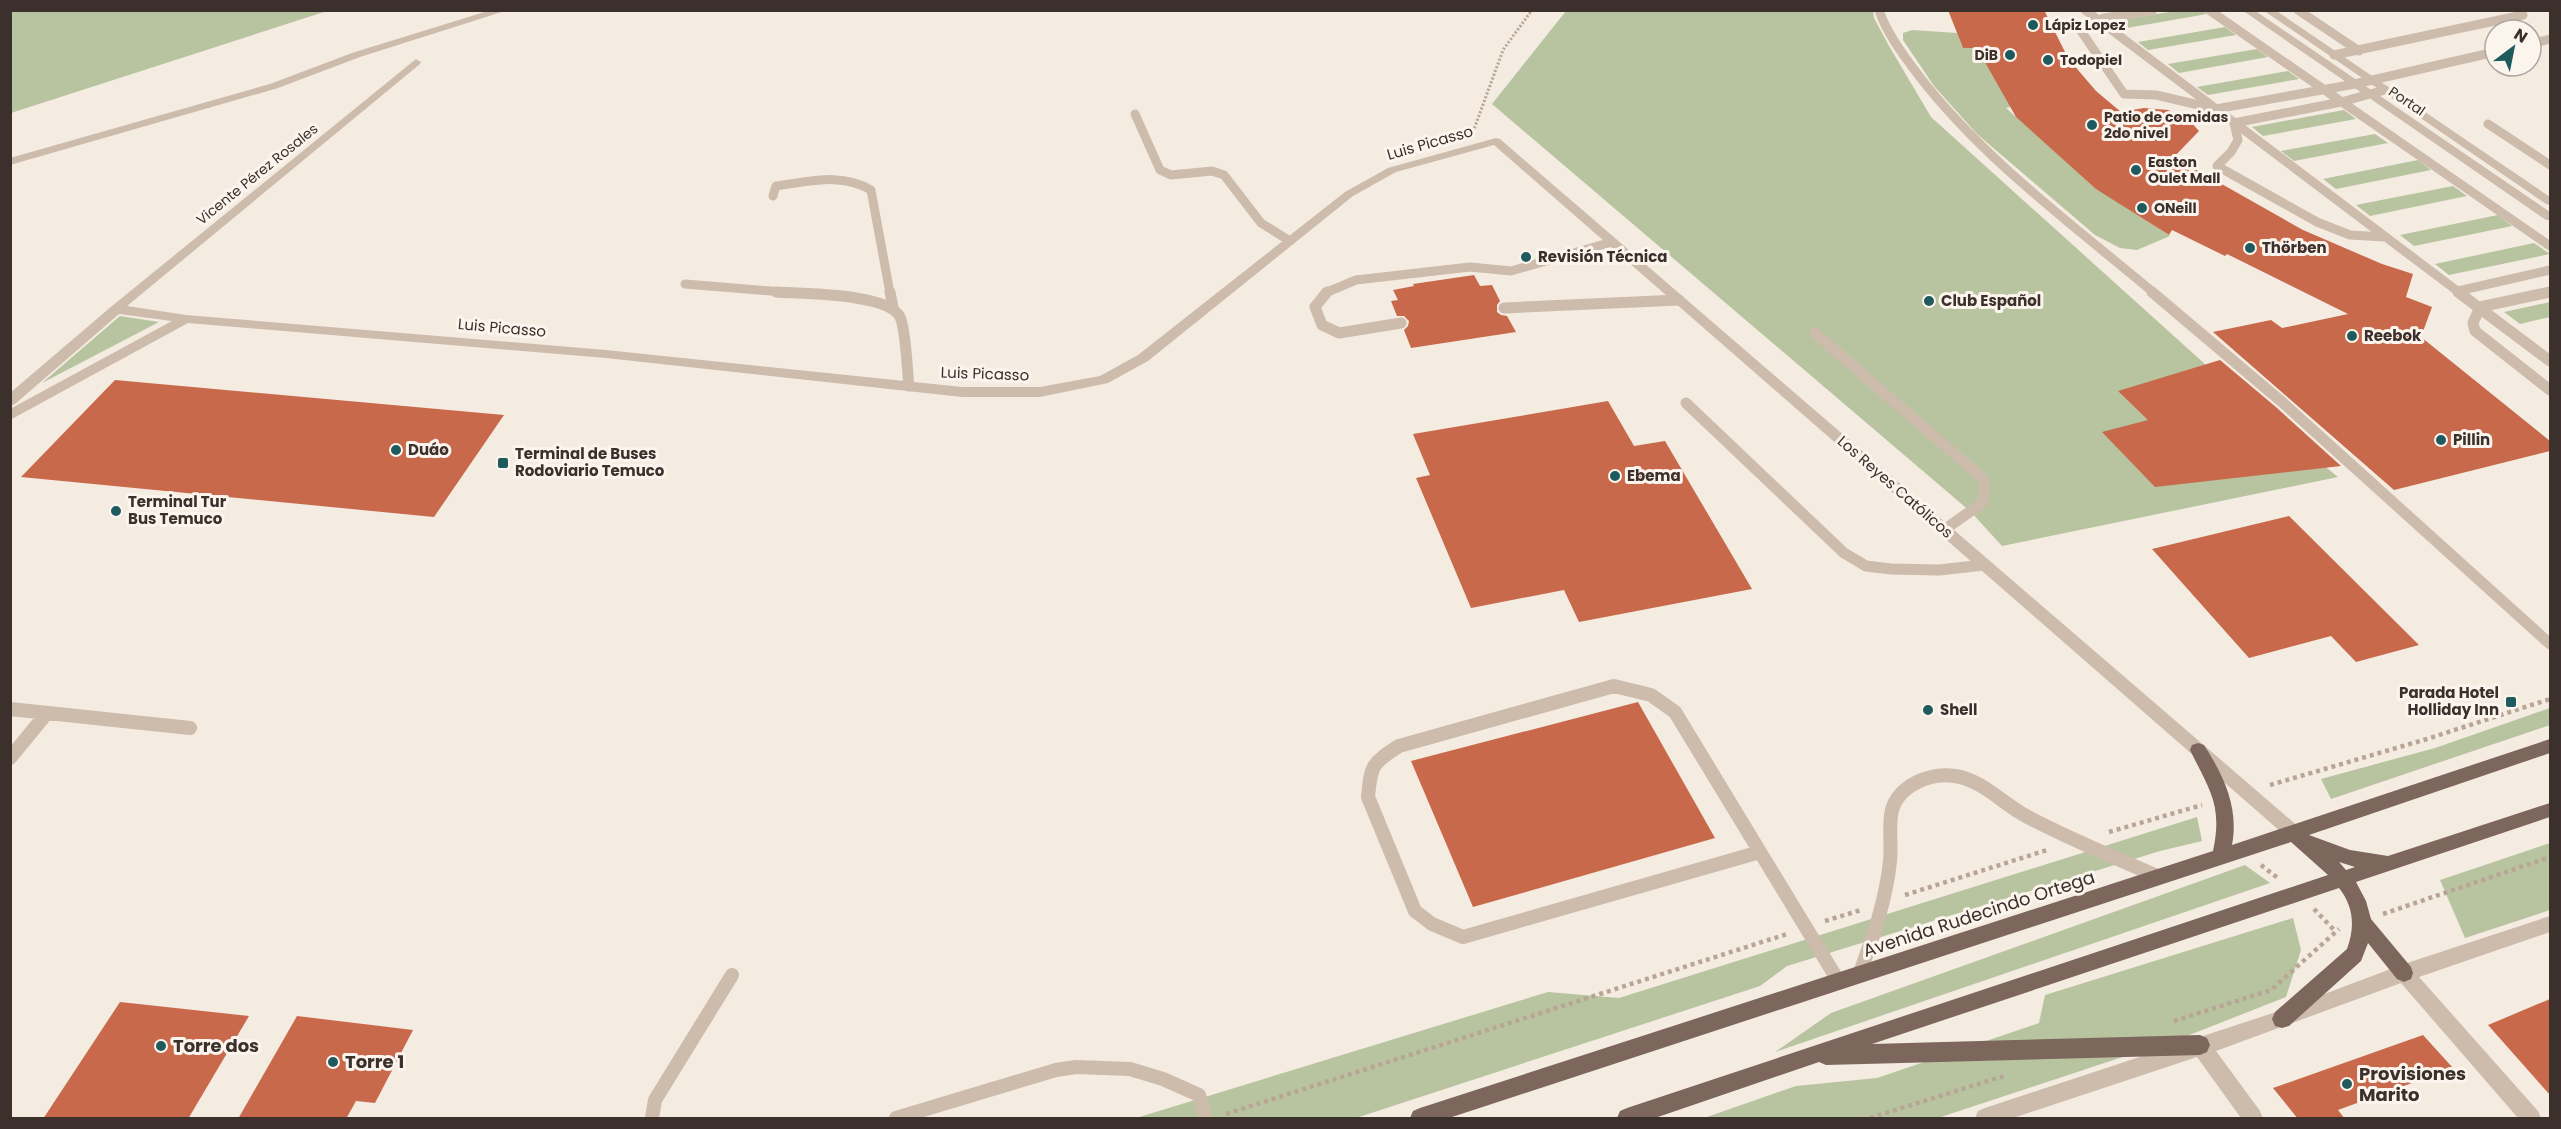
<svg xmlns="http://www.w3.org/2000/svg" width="2561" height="1129" font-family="Poppins,sans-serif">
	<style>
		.green { fill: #b8c4a0 }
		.building { fill: #c8694b }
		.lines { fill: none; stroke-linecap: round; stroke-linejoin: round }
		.path-far1 { stroke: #b9a596; stroke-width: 3; stroke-dasharray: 2 2; stroke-linecap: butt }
		.path { stroke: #b9a596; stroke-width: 4.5; stroke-dasharray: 4 4; stroke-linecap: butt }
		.service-far2 { stroke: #cdbbac; stroke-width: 9 }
		.service-far1 { stroke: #cdbbac; stroke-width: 11 }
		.service { stroke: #cdbbac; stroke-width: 14 }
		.minor { fill: #cdbbac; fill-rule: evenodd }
		.primary { fill: #7d675c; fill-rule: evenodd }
		.poi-dot { fill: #1f5a5e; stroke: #fbf5ee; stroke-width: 2 }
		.labels { text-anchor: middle; stroke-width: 6; stroke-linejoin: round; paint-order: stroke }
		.far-poi-label { font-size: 14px; font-weight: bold; fill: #3b302b; stroke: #fbf5ee; text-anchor: start }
		.far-street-label { font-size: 14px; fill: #3b302b; stroke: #fbf5ee }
		.street-label { font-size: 15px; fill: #3b302b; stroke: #fbf5ee }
		.poi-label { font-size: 15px; font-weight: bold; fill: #3b302b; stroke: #fbf5ee; text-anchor: start }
		.near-street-label { font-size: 18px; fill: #3b302b; stroke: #fbf5ee }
		.near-poi-label { font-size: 18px; font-weight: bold; fill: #3b302b; stroke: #fbf5ee; text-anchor: start }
	</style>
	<rect width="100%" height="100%" fill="#f4ebe1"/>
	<path class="green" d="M11,10H327V11L11,113Z
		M1566,11H1873L1874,18L1889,46L1931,117L2257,411L2338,477L2002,546L1971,512L1492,104Z
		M2176,11H2202L2207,14L2121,29L2111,21Z
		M2225,27L2236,35L2148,50L2138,42Z
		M1912,30L1957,33L1963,48H1977L2014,106L2006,108L2099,191L2116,188L2125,207L2170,236L2137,250L2120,248L2095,235L1977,134L1934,86L1903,40V33Z
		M2257,49L2268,57L2179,73L2168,64Z
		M2288,71L2299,79L2208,95L2197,87Z
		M2344,110L2356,119L2263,136L2252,127Z
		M2375,134L2388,143L2294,161L2281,151Z
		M2418,160L2431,170L2336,189L2323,179Z
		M2453,186L2467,196L2370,216L2356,205Z
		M2498,215L2512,226L2414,246L2400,235Z
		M2534,243L2550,254L2449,275L2435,264Z
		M2550,302V317L2520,324L2504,312Z
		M120,316L159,322L42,383Z
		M2550,708V725L2331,799L2321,779L2435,748Z
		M2197,817L2202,841L2160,851L1787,966L1760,986L1356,1118H1136L1548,992L1619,998Z
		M2550,843V910L2465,938L2440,880Z
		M2245,865L2270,883L1775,1052L1831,1013Z
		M2293,918L2301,950L2286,997L2192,1034L1938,1118H1704L1796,1086L1877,1078L2039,1023L2045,995Z"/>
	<path class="building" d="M1948,10H2044L2065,52L2078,70L2096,91L2121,112L2144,108L2168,110L2189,120L2199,131L2174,157L2303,230L2382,264L2413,274L2406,297L2432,307L2421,337L2550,441V451L2394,490L2213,332L2271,320L2282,328L2348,314L2227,254L2225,256L2172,230L2169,235L2096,189L2016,117L1977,48H1963Z
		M1474,275L1480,286L1492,285L1500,301L1497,305V312L1501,315L1507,316L1516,332L1411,348L1404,330L1408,326L1409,321L1404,316H1397L1391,301L1398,300L1393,290L1414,286L1413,284Z
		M2220,360L2277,408L2341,466L2155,487L2102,432L2148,420L2118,391Z
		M115,380L504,415L434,517L21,477Z
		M1608,401L1634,446L1665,441L1752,589L1579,622L1564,590L1471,608L1416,478L1430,475L1413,434Z
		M2289,516L2419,645L2356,662L2331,636L2249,658L2152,549Z
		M1638,702L1715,838L1473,907L1411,761Z
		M2550,999V1095L2488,1025Z
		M120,1002L249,1016L188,1119H43Z
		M297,1016L413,1030L375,1103L356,1101L346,1119H238Z
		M2423,1035L2453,1068L2338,1110L2345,1119H2298L2273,1088Z"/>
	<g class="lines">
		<path class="path-far1" d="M1473,132L1503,50L1532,10"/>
		<path class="path" d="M2270,785L2427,739L2550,699
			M2109,832L2202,805
			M2261,865L2279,879
			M1905,895L2047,850
			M2314,909L2336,932
			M2383,914L2550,857
			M1825,921L1861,910
			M2174,1021L2271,990L2339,929
			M1226,1114L1787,934
			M1870,1118L2007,1075"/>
		<path class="service-far2" d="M1879,10C1887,34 1904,56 1919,76C1984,160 2073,225 2154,293
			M2085,10L2460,293
			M2153,10L2104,18L2079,28L2124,94L2156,95L2216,109L2355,84L2495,52
			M2209,10L2550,246
			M2298,10L2359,51
			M2531,44L2550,39
			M2334,55L2523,15
			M2385,90L2341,102L2234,123L2238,140L2231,152L2217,166L2317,222L2350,235L2385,237
			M1135,114L1160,170L1171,175L1212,171L1224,175L1261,223L1290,241
			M2488,124L2550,165
			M773,196L776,186C809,182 841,172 871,190L890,293
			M685,284L794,293
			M2458,291L2550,270
			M1325,293L1356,280L1470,267L1511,271L1612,242
			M2545,293L2550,292"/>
		<path class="service-far1" d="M776,292C802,294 888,293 900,317C906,329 907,370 909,386
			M890,292L893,307
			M1327,292L1315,307L1322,325L1339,333L1401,323
			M2152,292L2282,402L2550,644
			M2458,292L2550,361
			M2550,292L2480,307L2473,323L2475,331L2550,390
			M1504,308L1679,300
			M1815,333L1981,477L1985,486L1982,503L1944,530
			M1686,403L1844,553L1866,566L1891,569L1939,570L1984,565"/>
		<path class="service" d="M10,709L190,728
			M10,758L47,713
			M1760,852L1463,937L1432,924L1415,911L1368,797C1371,765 1372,763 1399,746L1614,686L1651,695L1675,712L1839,982
			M1859,975C1873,938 1886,900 1890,861C1892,844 1888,826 1892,810C1899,785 1931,772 1955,776C1982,780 2002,803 2026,816C2069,839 2114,857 2159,877
			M652,1118L655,1100L732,975
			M896,1118L1056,1070L1076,1067L1130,1069L1163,1079L1199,1095L1206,1118"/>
		<path class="minor" d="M491,10H508L360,57L278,88L10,165V158L270,84L352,53Z
			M2242,10H2254L2550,212V220H2546Z
			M2263,10H2275L2550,197V205L2546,204Z
			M416,59L421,62L420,64L127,306L186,315L606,350L962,387H1040L1100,376L1138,355L1345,192L1388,168L1496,138L1500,139L2300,828L2303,833L2300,838L2294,841L2288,838L1494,145L1396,172L1353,196L1148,361L1108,383L1040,397H962L606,358L188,323L10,420V409L172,321L119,314L15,404L10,406V393L112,306Z
			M2550,916V932L2419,977L2538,1111L2541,1118H2518L2401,983L2216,1051L2260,1111L2263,1118H2241L2197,1057L2013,1118H1975L1978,1111L1985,1108L2282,1010L2404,964Z"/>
		<path class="primary" d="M2550,739V753L2309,835L2350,850L2388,856L2550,803V817L2356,882L2366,901L2371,919L2411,967L2413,973L2411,979L2404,982L2397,979L2368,943L2361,961L2289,1026L2282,1028L2275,1026L2272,1019L2275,1012L2347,949C2355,927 2354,907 2339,888L1872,1044L2200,1035L2207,1038L2210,1045L2207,1052L2200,1055L1826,1065L1819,1062L1655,1118H1617L1620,1111L1627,1108L2328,875L2291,842L1449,1118H1410L1413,1111L1420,1108L2213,851C2223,805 2209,789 2190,750L2192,745L2198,743L2204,745C2224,776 2239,808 2232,845ZM2339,862L2355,867L2346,870Z"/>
	</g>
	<g class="poi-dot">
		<circle cx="2033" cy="25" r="6"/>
		<circle cx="2010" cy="55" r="6"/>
		<circle cx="2048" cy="60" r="6"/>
		<circle cx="2092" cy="125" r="6"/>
		<circle cx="2136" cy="170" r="6"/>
		<circle cx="2142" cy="208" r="6"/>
		<circle cx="2250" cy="248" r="6"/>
		<circle cx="1526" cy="257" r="6"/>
		<circle cx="1929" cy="301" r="6"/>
		<circle cx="2352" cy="336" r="6"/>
		<circle cx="2441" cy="440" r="6"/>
		<circle cx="396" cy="450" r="6"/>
		<rect x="497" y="457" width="12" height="12" rx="3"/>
		<circle cx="1615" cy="476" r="6"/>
		<circle cx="116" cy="511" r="6"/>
		<rect x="2505" y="696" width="12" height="12" rx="3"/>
		<circle cx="1928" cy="710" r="6"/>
		<circle cx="161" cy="1046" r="6"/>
		<circle cx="333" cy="1062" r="6"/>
		<circle cx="2347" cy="1084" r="6"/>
	</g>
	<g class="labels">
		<g class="far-poi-label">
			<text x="2045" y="30">Lápiz Lopez</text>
			<text x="1998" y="60" text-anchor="end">DiB</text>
			<text x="2060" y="65">Todopiel</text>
			<text x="2104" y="122">Patio de comidas<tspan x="2104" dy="16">2do nivel</tspan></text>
			<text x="2148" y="167">Easton<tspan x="2148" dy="16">Oulet Mall</tspan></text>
			<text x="2154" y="213">ONeill</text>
		</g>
		<g class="far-street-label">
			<text transform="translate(2407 101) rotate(34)" y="5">Portal</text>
			<text transform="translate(257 174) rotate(-39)" y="5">Vicente Pérez Rosales</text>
		</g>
		<g class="street-label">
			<text transform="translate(1430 143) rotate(-16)" y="5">Luis Picasso</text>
			<text transform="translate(502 328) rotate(5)" y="5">Luis Picasso</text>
			<text transform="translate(985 374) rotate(2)" y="5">Luis Picasso</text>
			<text transform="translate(1895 487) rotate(41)" y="5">Los Reyes Católicos</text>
		</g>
		<g class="poi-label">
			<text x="2262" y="253">Thörben</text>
			<text x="1538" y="262">Revisión Técnica</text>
			<text x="1941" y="306">Club Español</text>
			<text x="2364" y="341">Reebok</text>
			<text x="2453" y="445">Pillin</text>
			<text x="408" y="455">Duáo</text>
			<text x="515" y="459">Terminal de Buses<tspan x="515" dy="17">Rodoviario Temuco</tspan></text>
			<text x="1627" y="481">Ebema</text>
			<text x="128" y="507">Terminal Tur<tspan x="128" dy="17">Bus Temuco</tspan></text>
			<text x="2499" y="698" text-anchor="end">Parada Hotel<tspan x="2499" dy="17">Holliday Inn</tspan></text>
			<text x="1940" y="715">Shell</text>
		</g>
		<g class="near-street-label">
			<text transform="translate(1979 914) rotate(-18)" y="6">Avenida Rudecindo Ortega</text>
		</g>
		<g class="near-poi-label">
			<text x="173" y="1052">Torre dos</text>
			<text x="345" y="1068">Torre 1</text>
			<text x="2359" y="1080">Provisiones<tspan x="2359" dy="21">Marito</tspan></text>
		</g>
	</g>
	<rect width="2561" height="1129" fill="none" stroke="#3b302b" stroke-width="24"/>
	<g transform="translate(2513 48) rotate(32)"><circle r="28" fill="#fbf5ee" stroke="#aea6a0" stroke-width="1.5"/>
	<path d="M0-4.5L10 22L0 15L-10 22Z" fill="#1f5a5e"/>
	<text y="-9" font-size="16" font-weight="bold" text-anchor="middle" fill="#3b302b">N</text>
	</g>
</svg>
